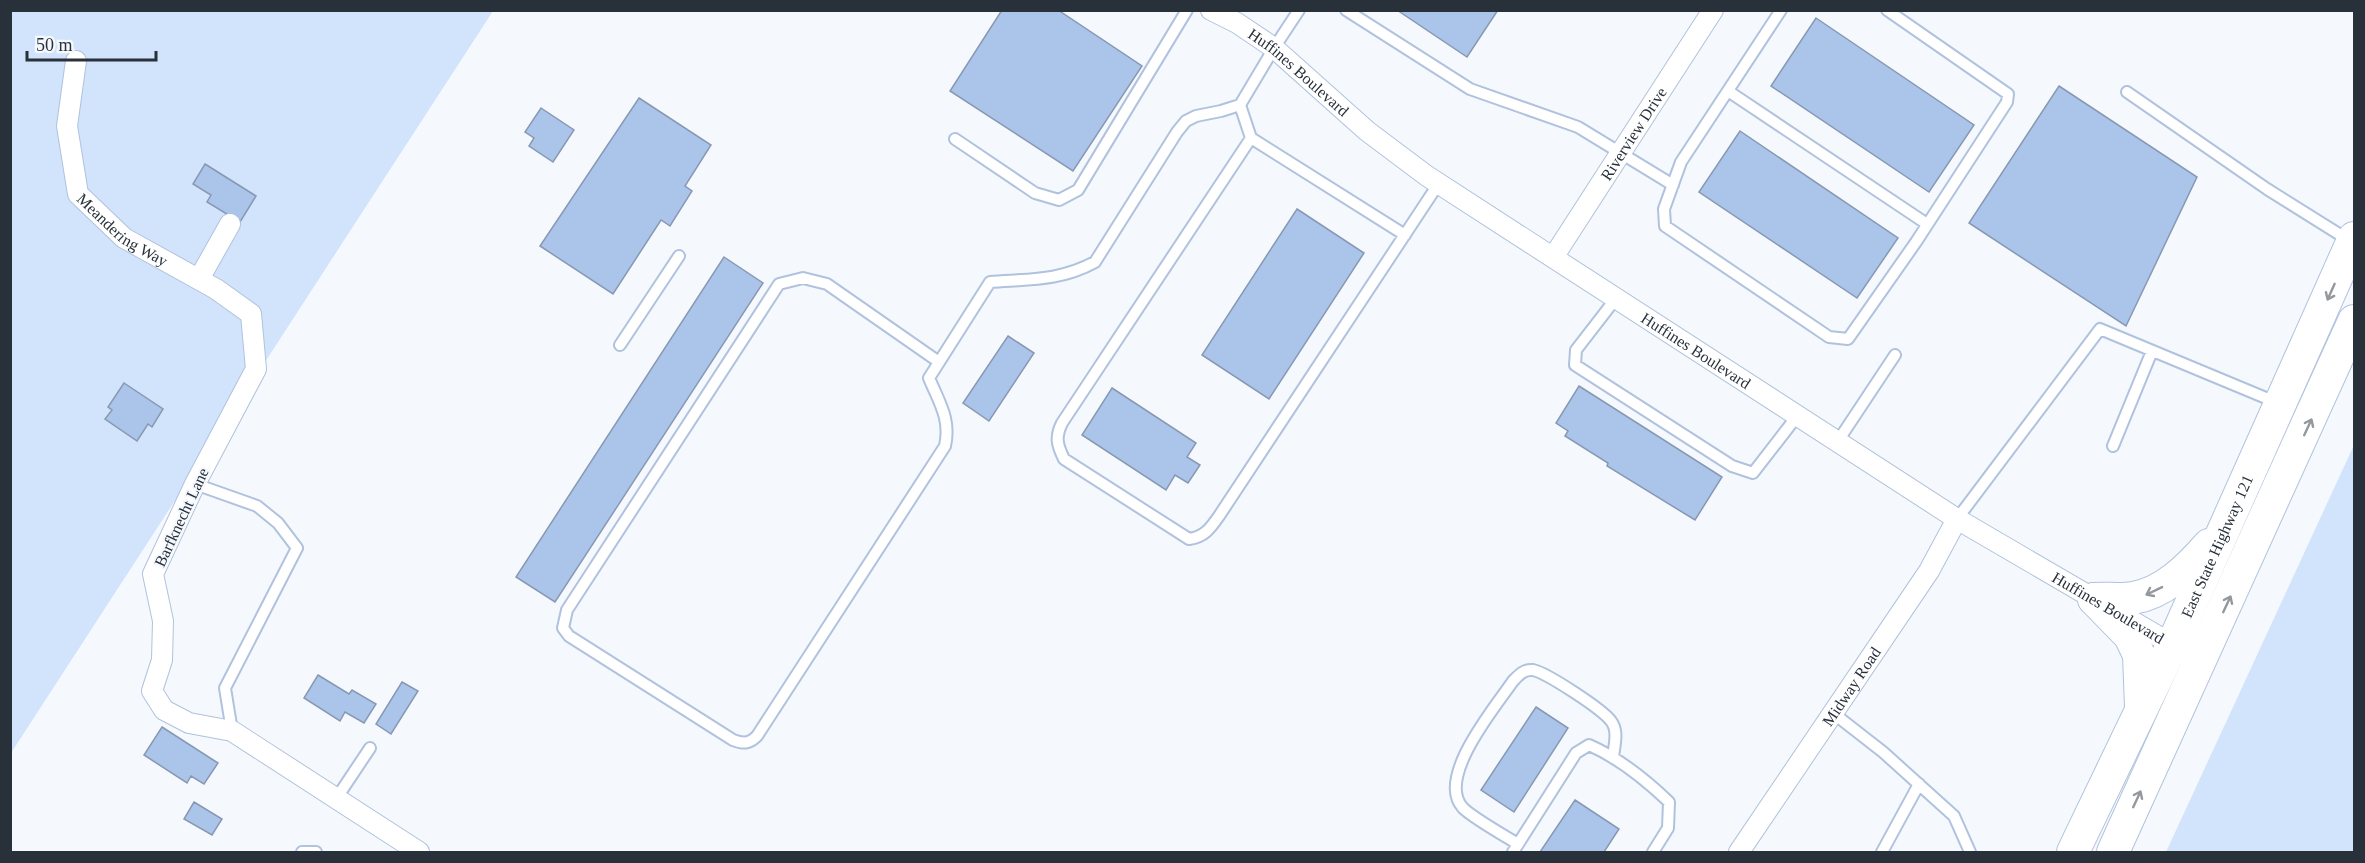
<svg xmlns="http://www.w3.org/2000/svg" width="2365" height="863" font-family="Georgia,serif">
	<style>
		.green { fill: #d2e3fc }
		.building { fill: #abc4ea; stroke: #8798b2; stroke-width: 1.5 }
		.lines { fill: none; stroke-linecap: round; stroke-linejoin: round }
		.service-casing { stroke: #b0c2dd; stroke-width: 14 }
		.minor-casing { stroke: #b0c2dd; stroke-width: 22 }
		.primary-casing { stroke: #b0c2dd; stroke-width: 34 }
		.service { stroke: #fff; stroke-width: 10 }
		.minor { stroke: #fff; stroke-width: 20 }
		.primary { stroke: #fff; stroke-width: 32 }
		.oneway { stroke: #94989c }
		.labels { text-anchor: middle; stroke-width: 4.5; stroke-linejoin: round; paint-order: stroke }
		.street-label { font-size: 16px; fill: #28303a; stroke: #f5f9fe }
	</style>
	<rect width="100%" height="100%" fill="#f5f9fe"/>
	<path class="green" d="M11,11H493L11,753Z
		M2354,445V852H2166Z"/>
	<path class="building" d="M1002,10H1058L1142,66L1073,171L950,91Z
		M1397,10H1498L1467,57Z
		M1816,18L1974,125L1929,192L1771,86Z
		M2059,86L2197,177L2126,326L1969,223Z
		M639,98L711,145L685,186L692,191L670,226L661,220L613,294L540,246Z
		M541,108L574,130L553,162L529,146L534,138L525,132Z
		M1740,131L1898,238L1857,298L1699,192Z
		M205,164L256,196L240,222L207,202L211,195L193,184Z
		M1297,209L1364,253L1269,399L1202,355Z
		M724,257L763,283L555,602L516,577Z
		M1008,336L1034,353L989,421L963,403Z
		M124,383L163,409L152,427L148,424L137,441L105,419L112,410L108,407Z
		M1579,386L1722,477L1695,520L1607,466L1608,463L1565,436L1568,431L1556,423Z
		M1112,388L1196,443L1187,457L1200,465L1188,483L1175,475L1166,490L1082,435Z
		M318,675L349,694L352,690L376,704L364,723L345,712L340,721L304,698Z
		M402,682L418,691L391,734L376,724Z
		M1536,707L1568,728L1514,812L1481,790Z
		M162,727L218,763L204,784L191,776L187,783L144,755Z
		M1575,800L1619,829L1604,852H1540Z
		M194,802L222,819L212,835L184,819Z"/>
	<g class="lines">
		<g class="service-casing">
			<path id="service" d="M1346,10L1470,89L1578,127L1673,185
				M1781,10L1681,162L1664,209L1665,226L1829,337L1848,339L1916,242L2007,102L2008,94L1887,10
				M1728,91L1927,224
				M2127,92L2267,189L2350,241
				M1240,105L1251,138L1062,423C1055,437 1057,445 1064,459L1189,539C1204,537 1210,529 1219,516L1439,183
				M1251,138L1405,235
				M955,139L1035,193L1059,200L1078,190L1187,10
				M1617,297L1576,350L1575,365L1732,466L1753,473L1798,415
				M620,345L679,256
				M939,362L827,284L803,278L779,284L567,610L563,628L569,636L733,740C743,744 749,744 757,736L945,446C951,419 939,402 929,378L990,282C1029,279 1060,281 1095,262L1177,132L1186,121L1196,116L1221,111L1240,105L1274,48L1299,10
				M1838,441L1895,355
				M2113,446L2152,351
				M195,484L257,506L278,523L297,548L225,688L232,731
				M1957,519L2100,329L2278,403
				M1833,713L1883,752L1954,816L1970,852
				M336,799L370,748
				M1518,844C1505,836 1473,818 1463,808C1435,778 1496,706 1513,681C1519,675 1524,669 1533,670C1547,673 1602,709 1611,721C1619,731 1614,746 1613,758
				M302,852H316
				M1513,852L1576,753L1589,745C1619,758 1646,780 1669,802L1668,828L1653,852
				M1882,852L1919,784"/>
		</g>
		<g class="minor-casing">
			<g id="minor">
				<path id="s1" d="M1211,10L1237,23L1274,48L1367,131L1427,176L1957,519L2180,649"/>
				<path id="s2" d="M76,61L67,126L78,194L124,238L216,289L251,314L256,369L195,484L153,574L163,621L162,660L152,691L164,710L189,723L232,731L419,852"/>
				<path id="s3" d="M1554,256L1713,10"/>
				<path d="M199,279L230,224"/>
				<path id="s4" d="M1739,852L1929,571L1957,519"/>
			</g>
		</g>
		<g class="primary-casing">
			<g id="primary">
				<path d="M2094,599C2107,598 2120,600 2133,598C2164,593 2189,568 2209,545"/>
				<path d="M2094,599L2130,636L2139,655L2141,707"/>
				<path id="s5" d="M2073,852L2172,646L2354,238"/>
				<path d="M2113,852L2354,321"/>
			</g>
		</g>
		<use href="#service" class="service"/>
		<use href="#minor" class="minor"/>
		<use href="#primary" class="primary"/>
	</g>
	<defs><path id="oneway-shaft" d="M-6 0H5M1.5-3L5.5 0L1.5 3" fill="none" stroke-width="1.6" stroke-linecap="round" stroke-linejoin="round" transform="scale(1.5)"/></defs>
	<g class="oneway">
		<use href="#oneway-shaft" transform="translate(2331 292) rotate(114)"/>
		<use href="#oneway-shaft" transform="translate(2308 427) rotate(-65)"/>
		<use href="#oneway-shaft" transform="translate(2154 591) rotate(154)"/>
		<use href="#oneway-shaft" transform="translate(2227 604) rotate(-65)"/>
		<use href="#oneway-shaft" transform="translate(2137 799) rotate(-65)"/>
	</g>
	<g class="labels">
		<g class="street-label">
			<text dy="6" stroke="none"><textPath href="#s1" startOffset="108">Huffines Boulevard</textPath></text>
			<text dy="6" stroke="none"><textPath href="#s3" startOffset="146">Riverview Drive</textPath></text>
			<text dy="6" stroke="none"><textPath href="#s2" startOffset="192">Meandering Way</textPath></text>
			<text dy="6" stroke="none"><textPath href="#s1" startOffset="594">Huffines Boulevard</textPath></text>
			<text transform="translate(181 517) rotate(-65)" y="6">Barfknecht Lane</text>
			<text dy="6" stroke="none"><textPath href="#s5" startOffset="338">East State Highway 121</textPath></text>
			<text dy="6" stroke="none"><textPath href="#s1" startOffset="1080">Huffines Boulevard</textPath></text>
			<text dy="6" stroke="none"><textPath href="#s4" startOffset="200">Midway Road</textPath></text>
		</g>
	</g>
	<rect width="2365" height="863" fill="none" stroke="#28303a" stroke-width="24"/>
	<path d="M27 51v9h129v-9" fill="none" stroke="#28303a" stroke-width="3"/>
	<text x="36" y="51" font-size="18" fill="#28303a" stroke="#f5f9fe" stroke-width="4.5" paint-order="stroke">50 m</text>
</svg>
